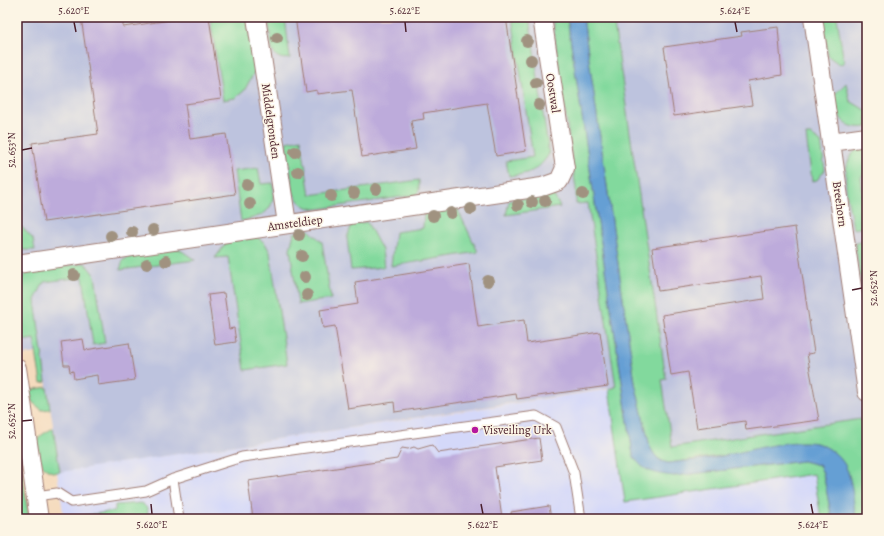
<svg xmlns="http://www.w3.org/2000/svg" width="884" height="536" font-family="Alegreya,serif">
	<style>
		.built { fill: #d4d8f9 }
		.industrial { fill: #bdc3de }
		.green { fill: #82d99d; stroke: #667c64 }
		.water { fill: #659fd4; stroke: #585f80 }
		.building { fill: #bdabdb }
		.lines { fill: none; stroke-linecap: round; stroke-linejoin: round }
		.lane-casing { stroke: #a07d74; stroke-width: 11 }
		.street-casing { stroke: #a07d74; stroke-width: 20 }
		.lane { stroke: #fff; stroke-width: 9 }
		.street { stroke: #fff; stroke-width: 18 }
		.tree { fill: #a09280 }
		.ticks { fill: none; stroke: #4a1f2b; stroke-width: 1.5 }
		.poi-dot { fill: #b5179e; stroke: #fcf5e5; stroke-width: 1.5 }
		.labels { text-anchor: middle; stroke-width: 3; stroke-linejoin: round; paint-order: stroke }
		.street-label { font-size: 12px; fill: #4a1f2b; stroke: #fcf5e5 }
		.poi-label { font-size: 12px; fill: #4a1f2b; stroke: #fcf5e5; text-anchor: start }
		.neatline { fill: none; stroke: #4a1f2b; stroke-width: 1.5 }
		.ticks-label { font-size: 10px; text-anchor: middle; fill: #4a1f2b }
	</style>
	<rect width="100%" height="100%" fill="#fcf5e5"/>
	<filter id="ink" filterUnits="userSpaceOnUse"><feTurbulence type="fractalNoise" baseFrequency=".025" numOctaves="2"/><feDisplacementMap in="SourceGraphic" scale="8" xChannelSelector="R" yChannelSelector="G"/><feConvolveMatrix kernelMatrix="1 2 1 2 8 2 1 2 1" color-interpolation-filters="sRGB"/></filter>
	<filter id="wash" filterUnits="userSpaceOnUse"><feTurbulence type="fractalNoise" baseFrequency=".012" numOctaves="4" result="noise"/><feDisplacementMap in="SourceGraphic" scale="16" xChannelSelector="R" yChannelSelector="G"/><feGaussianBlur stdDeviation="0.9" result="paint"/><feColorMatrix in="noise" values="0 0 0 0 0 0 0 0 0 0 0 0 0 0 0 0 0 1.4 0 .05"/><feComposite in="paint" operator="in"/></filter>
	<g filter="url(#wash)">
		<rect width="100%" height="100%" fill="#f5dbbe"/>
		<path class="built" d="M609,389L625,501L814,474L821,519H64L57,472Z"/>
		<path class="industrial" d="M17,17H867V519H844L817,451L648,467L622,386L60,472L42,352L17,356Z"/>
		<path class="green" d="M210,17H247L255,71L244,91L235,98L223,100Z
			M268,17H285L290,58C282,60 276,58 272,50Z
			M512,17H529L549,154C538,171 529,174 509,176L506,161L533,157Z
			M552,17H567L633,455L674,476L803,461L819,465L823,473L832,519H821L814,474L625,502L609,389L616,387L588,203L576,204V189Z
			M583,17H613L666,379L662,380L672,447L861,419L867,462V519H856C851,489 850,455 816,443L668,463C658,460 655,456 650,447L635,383Z
			M823,17H837L844,63L839,64L828,56Z
			M846,83L850,101L867,111V127C842,130 837,116 834,95Z
			M806,135H811L821,142L825,170L817,180L812,181Z
			M301,139L310,195L419,180V191L415,195L318,209C306,209 297,203 293,191L286,142Z
			M867,146V169L861,177L867,227L853,229C850,206 832,152 867,146Z
			M258,168L261,184L273,183C276,211 265,216 241,221L234,171Z
			M553,194L560,207L506,215L509,201Z
			M17,203L20,225L33,239L35,250H23L17,247Z
			M457,208L478,252L391,266L395,232L423,228L424,213Z
			M367,222L382,250L384,267L351,270L347,238L352,224Z
			M309,230L322,242L331,299L298,304L290,249L294,233Z
			M257,237L265,243L270,252L287,364L245,370L228,257L215,258L227,242Z
			M867,241V289L862,290L855,243Z
			M179,249L195,260L120,270L123,260L132,256Z
			M85,263L95,276L105,343L93,345L83,277L44,282L35,300L46,382L41,383L34,339L22,341C19,319 8,287 28,272Z
			M47,387L50,409L42,410L32,402L30,390Z
			M53,428L60,472C45,474 40,464 39,451C38,447 36,442 38,439C41,434 49,431 53,428Z
			M17,458L21,464L29,519H17Z
			M141,503C148,507 149,511 147,519H59L115,511V505Z"/>
		<path class="water" d="M567,17H583L635,383L650,447C655,456 658,461 668,463C684,461 701,460 717,457C745,452 788,438 816,443C828,446 839,455 845,465C853,480 853,502 856,519H832L823,473L819,465L803,461L674,476C657,474 642,472 633,455Z"/>
		<g id="blocks">
			<path class="building" d="M81,17H123V27L191,17H209L221,99L185,104L190,139L226,134L235,194L44,222L32,143L98,134Z
				M295,17H506L526,151L496,156L487,103L423,113L424,119L411,121L416,149L362,157L352,90L317,94V90L306,92Z
				M778,27L782,75L748,81L752,105L674,116L664,47L742,36L741,32Z
				M795,227L814,353L807,354L819,420L746,430L745,421L697,428L688,372L671,375L662,315L764,299L761,276L658,291L652,248Z
				M469,264L478,327L524,320L527,343L600,332L608,386L517,399L516,394L395,412L394,402L348,409L335,326L323,328L320,310L358,304L355,282Z
				M224,293L229,329L234,328L236,342L215,345L208,295Z
				M83,339L85,350L129,343L135,380L98,385L97,375L74,379L73,371L70,372L69,365H64L61,342Z
				M539,438L542,460L495,467L502,519H253L248,481L397,459L402,448L408,449L414,447L418,449L432,445L438,453Z
				M549,506L551,519H512L511,512Z"/>
		</g>
	</g>
	<g filter="url(#ink)">
		<use href="#blocks" fill-opacity="0" stroke="#a07d74" stroke-width="1"/>
		<g class="lines">
			<g class="lane-casing">
				<path id="lane" d="M173,479L179,519
					M36,496L57,493L71,502L146,491L173,479L242,457L536,416L556,427L574,473L581,519"/>
			</g>
			<g class="street-casing">
				<path id="street" d="M256,17L287,224
					M813,17L867,392
					M831,142L867,137
					M17,264L542,187L559,181L565,168L542,17
					M17,368L39,519"/>
			</g>
			<use href="#lane" class="lane"/>
			<use href="#street" class="street"/>
		</g>
		<g class="tree">
			<circle cx="277" cy="38" r="6"/>
			<circle cx="527" cy="41" r="6"/>
			<circle cx="531" cy="60" r="6"/>
			<circle cx="536" cy="83" r="6"/>
			<circle cx="539" cy="105" r="6"/>
			<circle cx="295" cy="152" r="6"/>
			<circle cx="298" cy="172" r="6"/>
			<circle cx="247" cy="185" r="6"/>
			<circle cx="376" cy="189" r="6"/>
			<circle cx="354" cy="193" r="6"/>
			<circle cx="583" cy="194" r="6"/>
			<circle cx="331" cy="196" r="6"/>
			<circle cx="545" cy="201" r="6"/>
			<circle cx="532" cy="202" r="6"/>
			<circle cx="250" cy="204" r="6"/>
			<circle cx="518" cy="205" r="6"/>
			<circle cx="471" cy="209" r="6"/>
			<circle cx="451" cy="213" r="6"/>
			<circle cx="433" cy="216" r="6"/>
			<circle cx="153" cy="230" r="6"/>
			<circle cx="132" cy="232" r="6"/>
			<circle cx="299" cy="235" r="6"/>
			<circle cx="111" cy="236" r="6"/>
			<circle cx="302" cy="256" r="6"/>
			<circle cx="166" cy="261" r="6"/>
			<circle cx="147" cy="264" r="6"/>
			<circle cx="74" cy="275" r="6"/>
			<circle cx="305" cy="277" r="6"/>
			<circle cx="488" cy="281" r="6"/>
			<circle cx="307" cy="295" r="6"/>
		</g>
	</g>
	<path class="ticks" d="M74,22L76,32M405,22L406,32M735,22L737,32M22,150L32,148M852,290L862,288M22,421L32,420M151,504L152,514M481,504L483,514M811,504L813,514"/>
	<circle class="poi-dot" cx="475" cy="430" r="4"/>
	<g class="labels">
		<g class="street-label">
			<text transform="translate(553 93) rotate(81)" y="4">Oostwal</text>
			<text transform="translate(271 121) rotate(82)" y="4">Middelgronden</text>
			<text transform="translate(840 204) rotate(82)" y="4">Breehorn</text>
			<text transform="translate(295 223) rotate(-8)" y="4">Amsteldiep</text>
		</g>
		<g class="poi-label">
			<text x="483" y="434">Visveiling Urk</text>
		</g>
	</g>
	<rect width="884" height="536" fill="none" stroke="#fcf5e5" stroke-width="44"/>
	<rect x="22" y="22" width="840" height="492" class="neatline"/>
	<g class="ticks-label">
		<text x="74" y="14">5.620°E</text>
		<text x="405" y="14">5.622°E</text>
		<text x="735" y="14">5.624°E</text>
		<text transform="translate(11 150) rotate(-90)" y="4">52.653°N</text>
		<text transform="translate(873 288) rotate(-90)" y="4">52.652°N</text>
		<text transform="translate(11 421) rotate(-90)" y="4">52.652°N</text>
		<text x="152" y="528">5.620°E</text>
		<text x="483" y="528">5.622°E</text>
		<text x="813" y="528">5.624°E</text>
	</g>
</svg>
